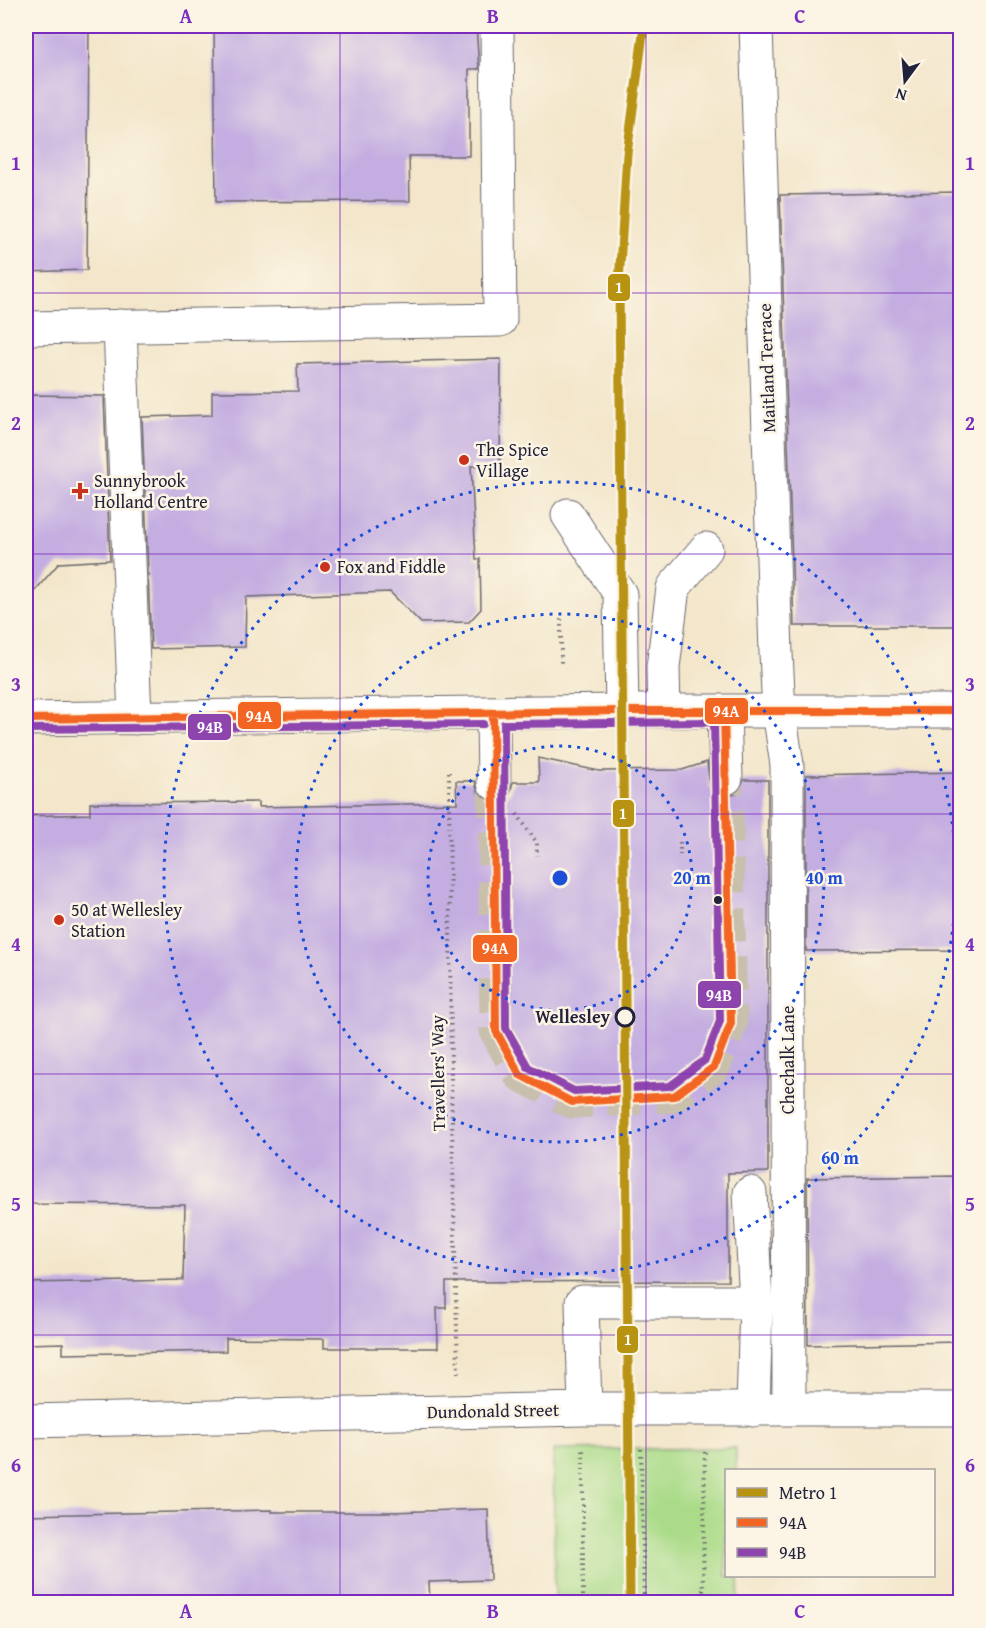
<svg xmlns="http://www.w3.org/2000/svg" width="986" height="1628" font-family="'Gentium Book Plus',serif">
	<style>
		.green { fill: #aadb89; stroke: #667e62; stroke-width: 1.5 }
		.building { fill: #c4aee1 }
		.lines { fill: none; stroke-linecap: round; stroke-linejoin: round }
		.minor-tunnel { stroke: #c9bfad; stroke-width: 33; stroke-dasharray: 33 16; stroke-linecap: butt }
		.minor-casing { stroke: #6b676d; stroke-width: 35 }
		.path { stroke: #6b676d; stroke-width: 4; stroke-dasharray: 1.5 4.5; stroke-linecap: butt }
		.minor { stroke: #fff; stroke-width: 33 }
		.bus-1-casing { stroke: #fcf5e5; stroke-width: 12 }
		.bus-2-casing { stroke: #fcf5e5; stroke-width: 12 }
		.bus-1 { stroke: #f26522; stroke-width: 8 }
		.bus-2 { stroke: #8e44ad; stroke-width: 8 }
		.metro-1-casing { stroke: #fcf5e5; stroke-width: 14 }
		.metro-1 { stroke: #b89312; stroke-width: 9 }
		.grid { fill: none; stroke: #7b2cbf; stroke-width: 1.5; stroke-opacity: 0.55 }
		.ring { fill: none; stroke: #1d4ed8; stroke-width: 3; stroke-dasharray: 3 6 }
		.poi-dot { fill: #c8321e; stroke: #fcf5e5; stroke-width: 2 }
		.bus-dot { fill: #22223b; stroke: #fcf5e5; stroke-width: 2 }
		.stop-dot { fill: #fcf5e5; stroke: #22223b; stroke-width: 3 }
		.labels { text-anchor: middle; stroke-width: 5; stroke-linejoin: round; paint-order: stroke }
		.street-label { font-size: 18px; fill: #22223b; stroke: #fcf5e5 }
		.poi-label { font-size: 18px; fill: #22223b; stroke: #fcf5e5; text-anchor: start }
		.stop-label { font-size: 18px; font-weight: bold; fill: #22223b; stroke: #fcf5e5; text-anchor: end }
		.centre { fill: #1d4ed8; stroke: #fcf5e5; stroke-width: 3 }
		.ring-label { font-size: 18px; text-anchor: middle; font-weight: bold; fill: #1d4ed8; stroke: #fcf5e5; stroke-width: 5; stroke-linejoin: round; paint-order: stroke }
		.line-badge { stroke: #fcf5e5; stroke-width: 2 }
		.badge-label { font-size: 16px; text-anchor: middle; font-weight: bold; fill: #fff }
		.neatline { fill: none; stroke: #7b2cbf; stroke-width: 2 }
		.grid-label { font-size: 20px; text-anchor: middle; font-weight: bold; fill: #7b2cbf }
	</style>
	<rect width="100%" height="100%" fill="#fcf5e5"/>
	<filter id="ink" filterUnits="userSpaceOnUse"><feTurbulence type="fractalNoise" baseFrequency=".0167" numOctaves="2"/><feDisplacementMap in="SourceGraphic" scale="12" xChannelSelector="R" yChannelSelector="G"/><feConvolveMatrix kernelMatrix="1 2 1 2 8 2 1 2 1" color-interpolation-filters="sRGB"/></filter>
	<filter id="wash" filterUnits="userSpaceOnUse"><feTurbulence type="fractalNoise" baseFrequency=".008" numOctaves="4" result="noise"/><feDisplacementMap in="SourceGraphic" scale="24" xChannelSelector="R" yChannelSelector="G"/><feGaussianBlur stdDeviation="1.35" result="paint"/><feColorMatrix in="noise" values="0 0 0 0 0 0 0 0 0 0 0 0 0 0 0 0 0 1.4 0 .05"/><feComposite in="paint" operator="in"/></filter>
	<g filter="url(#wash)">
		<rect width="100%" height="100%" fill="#f3e6ca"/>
		<path class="green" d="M736,1448V1470H726V1576H738L739,1602H555L553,1450Z"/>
		<g id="blocks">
			<path class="building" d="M26,26H89L87,270L26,272Z
				M214,26H476L479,69H469V156H409L410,201L216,202Z
				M960,192V626H794L780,195Z
				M501,359L500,466H471L476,559H480L481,609L469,622L421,623L390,592L246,597L245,647L151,649L142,417L212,415V392L298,391L297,364Z
				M26,395L104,396L110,560L59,563L26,601Z
				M538,758L599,771L682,770L707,762L710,787L717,794L726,797L736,794L744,780H768V1172L728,1173V1281L446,1282V1308H437L438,1348H324V1339L226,1338V1351L63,1354V1343L26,1344V1283L183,1280L185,1205L26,1204V816L90,814V803L258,802V807L457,803L456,781H475L478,793L485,800L495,802L503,799L510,793L513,782H539Z
				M960,772V950L806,951V775Z
				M960,1176V1342L808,1345L807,1178Z
				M488,1509L490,1580L429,1582L430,1602H26V1515L272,1510V1512H390Z"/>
		</g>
	</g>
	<g filter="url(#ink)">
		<use href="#blocks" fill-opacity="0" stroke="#6b676d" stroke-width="1.5"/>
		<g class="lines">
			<path class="minor-tunnel" d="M494,783L496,1031L520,1075L572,1102L674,1096L714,1067L731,1023L726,778"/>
			<g class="minor-casing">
				<path id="minor" d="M756,26L776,653L779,711L787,765L789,1409
					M120,326L135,718
					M26,328L500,320L497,26
					M568,515L620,594L622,711
					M664,711L663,667L673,588L706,549
					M724,711L726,778
					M493,714L494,783
					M26,719L622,711H960
					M750,1193L756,1302
					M585,1409L582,1302H756L753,1410
					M26,1421L585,1409H960"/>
			</g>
			<path class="path" d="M561,619V667
				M449,772L451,1080L458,1373
				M517,814L537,843V856
				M680,842V855
				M641,1449L644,1602
				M583,1601L697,1602L703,1590L705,1449
				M583,1602V1447"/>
			<use href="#minor" class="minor"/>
			<g class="bus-1-casing">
				<path id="bus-1" d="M493,714L496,1031L520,1075L572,1102L674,1096L714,1067L731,1023L724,711
					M26,719L622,711H960"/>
			</g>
			<g class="bus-2-casing">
				<path id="bus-2" d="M714,722L720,1021L705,1060L670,1086L574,1091L528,1067L506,1028L504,724Z
					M26,729L483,724"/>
			</g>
			<use href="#bus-1" class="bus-1"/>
			<use href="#bus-2" class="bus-2"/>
			<g class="metro-1-casing">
				<path id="metro-1" d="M630,1602L619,283L627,154L644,26"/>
			</g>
			<use href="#metro-1" class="metro-1"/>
		</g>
	</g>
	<path class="grid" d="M340,26V1602M646,26V1602M26,293H960M26,554H960M26,814H960M26,1074H960M26,1335H960"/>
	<g class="ring">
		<circle cx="560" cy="878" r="132"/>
		<circle cx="560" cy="878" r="264"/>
		<circle cx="560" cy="878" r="396"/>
	</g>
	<g class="poi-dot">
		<circle cx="464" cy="460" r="6"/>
		<path d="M77 482h6v6h6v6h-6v6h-6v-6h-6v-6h6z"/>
		<circle cx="325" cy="567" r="6"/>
		<circle cx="59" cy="920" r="6"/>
	</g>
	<circle class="bus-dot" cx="718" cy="900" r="5"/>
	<circle class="stop-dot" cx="625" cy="1017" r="9"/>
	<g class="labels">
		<g class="street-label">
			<text transform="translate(767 368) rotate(-92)" y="6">Maitland Terrace</text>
			<text transform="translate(788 1060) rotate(-90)" y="6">Chechalk Lane</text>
			<text transform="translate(438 1073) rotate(-91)" y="6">Travellers' Way</text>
			<text transform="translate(493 1411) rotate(-1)" y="6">Dundonald Street</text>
		</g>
		<g class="poi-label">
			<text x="476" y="456">The Spice<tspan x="476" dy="21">Village</tspan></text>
			<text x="94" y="487">Sunnybrook<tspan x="94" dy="21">Holland Centre</tspan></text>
			<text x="337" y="573">Fox and Fiddle</text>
			<text x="71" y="916">50 at Wellesley<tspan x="71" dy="21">Station</tspan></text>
		</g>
		<g class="stop-label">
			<text x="610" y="1023">Wellesley</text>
		</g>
	</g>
	<circle cx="560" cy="878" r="9" class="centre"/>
	<g class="ring-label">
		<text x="692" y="884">20 m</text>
		<text x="824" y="884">40 m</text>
		<text x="840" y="1164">60 m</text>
	</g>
	<g class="line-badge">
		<rect x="607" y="273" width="24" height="29" rx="6" fill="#b89312"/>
		<rect x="704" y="697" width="45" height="28" rx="6" fill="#f26522"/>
		<rect x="237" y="701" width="45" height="29" rx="6" fill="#f26522"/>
		<rect x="187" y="713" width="45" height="28" rx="6" fill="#8e44ad"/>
		<rect x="612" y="799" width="23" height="29" rx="6" fill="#b89312"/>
		<rect x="472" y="934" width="46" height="29" rx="6" fill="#f26522"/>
		<rect x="697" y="980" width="45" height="29" rx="6" fill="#8e44ad"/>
		<rect x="616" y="1325" width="23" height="29" rx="6" fill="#b89312"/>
	</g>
	<g class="badge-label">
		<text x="619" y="293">1</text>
		<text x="726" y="717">94A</text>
		<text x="259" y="722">94A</text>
		<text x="210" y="733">94B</text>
		<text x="623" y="819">1</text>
		<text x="495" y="954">94A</text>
		<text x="719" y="1001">94B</text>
		<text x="628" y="1345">1</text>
	</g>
	<rect width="986" height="1628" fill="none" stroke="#fcf5e5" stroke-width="66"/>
	<rect x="725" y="1469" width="210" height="108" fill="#fcf5e5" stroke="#a5a1a1" stroke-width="1.5"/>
	<rect x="737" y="1488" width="30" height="9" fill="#b89312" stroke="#a5a1a1" stroke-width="1.5"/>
	<text x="779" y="1499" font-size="18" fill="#22223b">Metro 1</text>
	<rect x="737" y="1518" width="30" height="9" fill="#f26522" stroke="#a5a1a1" stroke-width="1.5"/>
	<text x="779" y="1529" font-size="18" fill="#22223b">94A</text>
	<rect x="737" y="1548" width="30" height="9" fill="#8e44ad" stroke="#a5a1a1" stroke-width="1.5"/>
	<text x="779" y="1559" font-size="18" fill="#22223b">94B</text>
	<g transform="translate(905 81) rotate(196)" stroke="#fcf5e5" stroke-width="4.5" paint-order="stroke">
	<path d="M0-4.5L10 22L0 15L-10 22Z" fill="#22223b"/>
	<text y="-9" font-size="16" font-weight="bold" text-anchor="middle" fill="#22223b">N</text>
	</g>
	<rect x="33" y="33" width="920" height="1562" class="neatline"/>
	<g class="grid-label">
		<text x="186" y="23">A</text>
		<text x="493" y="23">B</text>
		<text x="800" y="23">C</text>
		<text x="16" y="170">1</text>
		<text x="970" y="170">1</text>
		<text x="16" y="430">2</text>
		<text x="970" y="430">2</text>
		<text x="16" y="691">3</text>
		<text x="970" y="691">3</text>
		<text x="16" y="951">4</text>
		<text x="970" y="951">4</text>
		<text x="16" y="1211">5</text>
		<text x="970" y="1211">5</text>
		<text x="16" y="1472">6</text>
		<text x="970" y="1472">6</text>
		<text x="186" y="1618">A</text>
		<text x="493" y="1618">B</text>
		<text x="800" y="1618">C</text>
	</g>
</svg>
